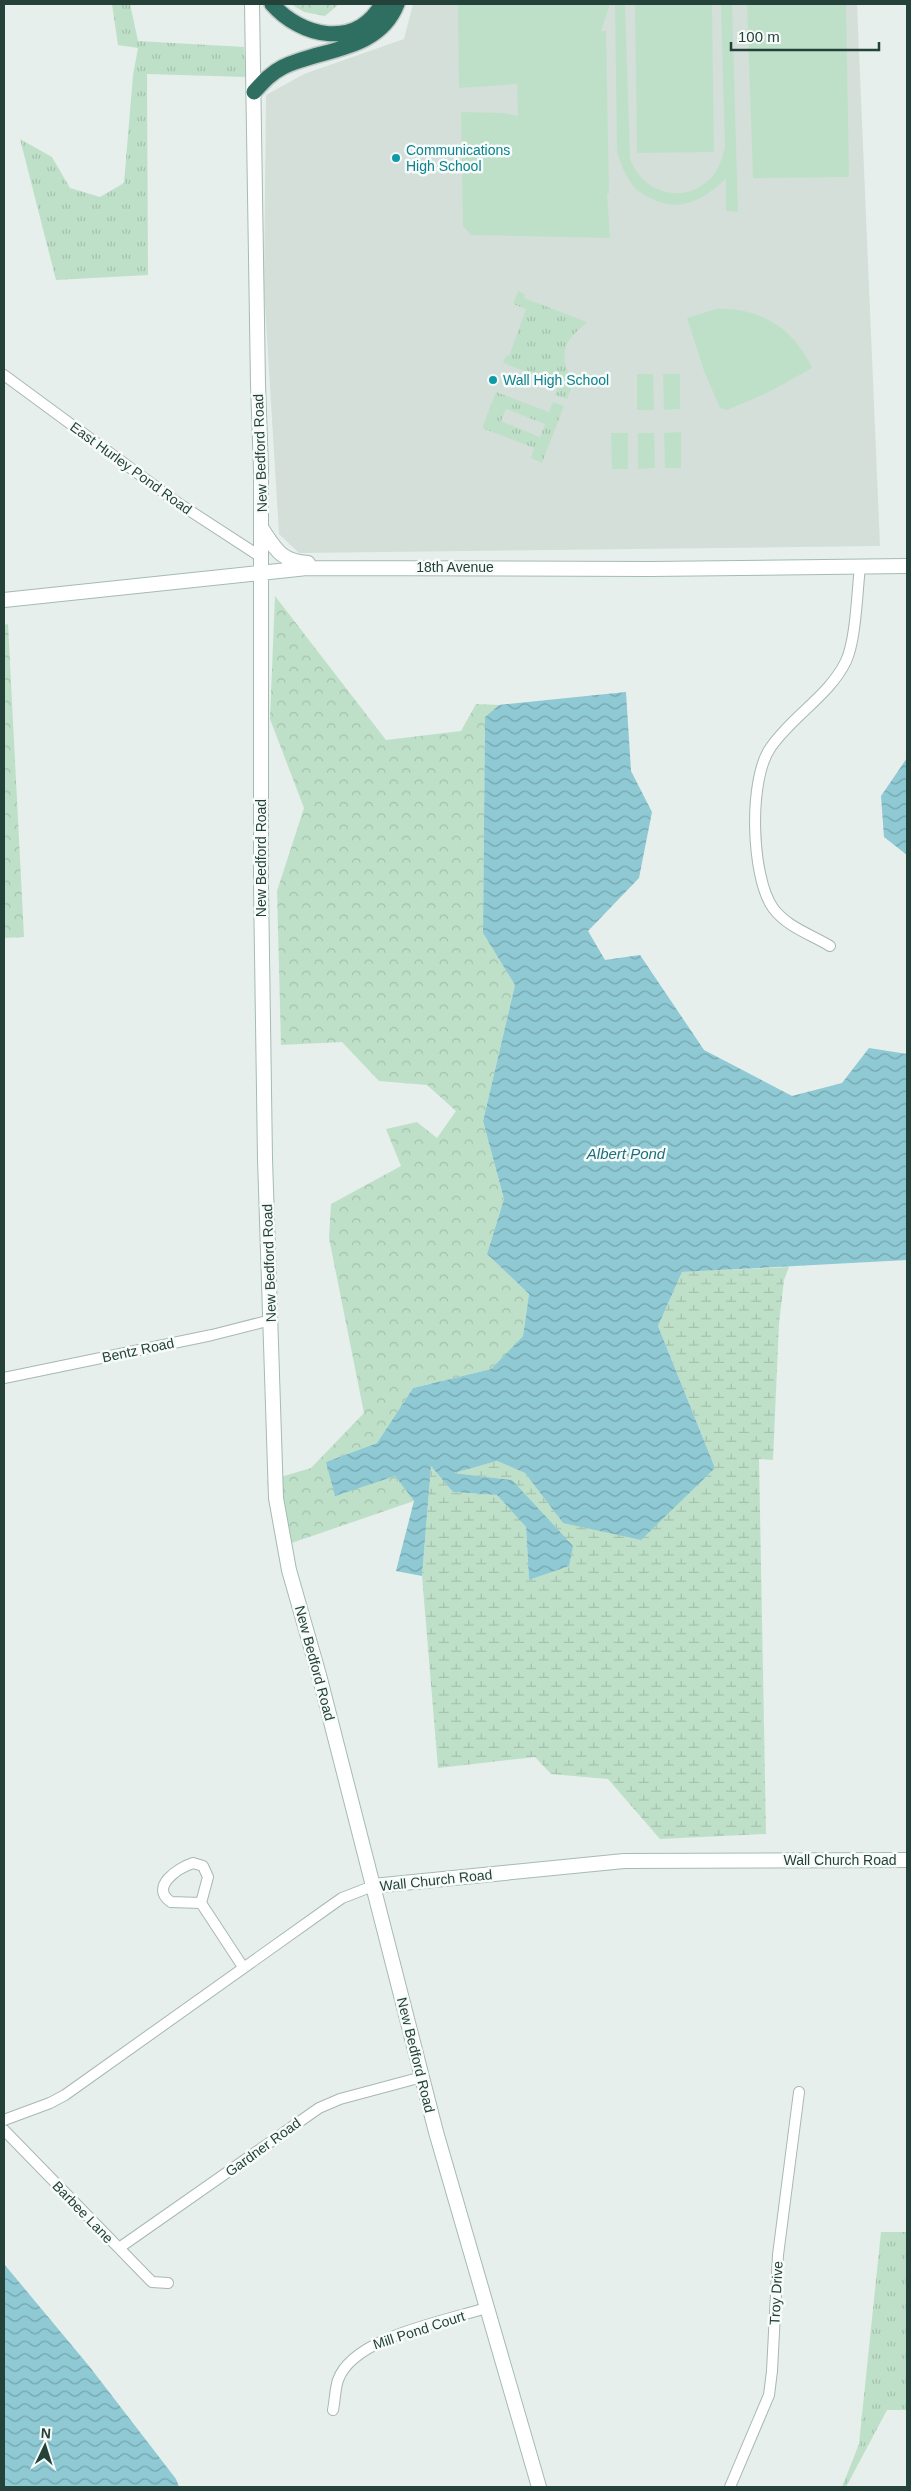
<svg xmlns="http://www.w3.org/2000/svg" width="911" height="2491" font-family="Helvetica,sans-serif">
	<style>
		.built { fill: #d4dfda }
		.grass { fill: url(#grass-tufts); fill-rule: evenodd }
		.forest { fill: url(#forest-crowns) }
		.wetland { fill: url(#wetland-marsh) }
		.green { fill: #bfe0c8 }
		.water { fill: url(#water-waves) }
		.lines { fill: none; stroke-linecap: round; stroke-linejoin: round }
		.street-casing { stroke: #a8b8b2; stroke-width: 12 }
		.secondary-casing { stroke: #a4bbb3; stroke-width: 16 }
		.highway-casing { stroke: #c2cac8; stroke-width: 18 }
		.street { stroke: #fff; stroke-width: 10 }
		.secondary { stroke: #fff; stroke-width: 14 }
		.highway { stroke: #2f6f62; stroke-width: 15 }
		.culture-dot { fill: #0f9aa8; stroke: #f7fbf9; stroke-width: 2 }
		.labels { text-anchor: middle; stroke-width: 5; stroke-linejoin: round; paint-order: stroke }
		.culture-label { font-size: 14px; fill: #0d838f; stroke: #f7fbf9; text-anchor: start }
		.street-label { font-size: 14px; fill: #24423a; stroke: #f7fbf9 }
		.water-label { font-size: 15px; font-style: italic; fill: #1c6f80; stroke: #f7fbf9 }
	</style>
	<defs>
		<pattern id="grass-tufts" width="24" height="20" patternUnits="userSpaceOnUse" patternTransform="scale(1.25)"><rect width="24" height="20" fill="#bfe0c8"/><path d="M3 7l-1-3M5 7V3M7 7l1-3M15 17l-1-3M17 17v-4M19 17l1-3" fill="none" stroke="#a4c1ad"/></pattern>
		<pattern id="forest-crowns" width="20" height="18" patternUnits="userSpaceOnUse" patternTransform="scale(1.25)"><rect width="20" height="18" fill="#bfe0c8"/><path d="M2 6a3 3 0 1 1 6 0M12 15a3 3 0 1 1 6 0" fill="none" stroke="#a4c1ad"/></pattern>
		<pattern id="wetland-marsh" width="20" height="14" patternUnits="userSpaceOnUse" patternTransform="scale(1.25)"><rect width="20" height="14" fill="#bfe0c8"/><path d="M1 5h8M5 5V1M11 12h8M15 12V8" fill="none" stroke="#a4c1ad"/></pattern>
		<pattern id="water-waves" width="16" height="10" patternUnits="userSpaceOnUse" patternTransform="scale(1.25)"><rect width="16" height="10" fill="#8ec9d4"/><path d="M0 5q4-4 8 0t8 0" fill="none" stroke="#74a5ad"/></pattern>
	</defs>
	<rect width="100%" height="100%" fill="#e6efeb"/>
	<path class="built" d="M413,4H857L880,546L299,553L279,534L264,288L266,95L304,74L404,39Z"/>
	<path class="grass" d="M112,4H130L138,41L244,47L246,77L147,74L148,275L56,280L20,139L52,157L70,188L100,197L124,183L133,75L138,48L118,45Z
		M518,291L525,294L524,298L587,322C575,334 562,341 565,362C565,366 568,369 568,373L576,376L567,399L555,395L559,384L503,363L506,355L509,356L526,309L513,304Z
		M496,392L549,412L553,402L564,406L542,463L531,458L534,448L482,428ZM506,409L545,424L540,437L501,421Z
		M881,2232H907V2410H887L846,2487H842L859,2444Z"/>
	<path class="forest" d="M291,4H339L325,16L304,12Z
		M275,596L386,740L461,731L476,704L499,705L485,717L483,933L515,985L483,1121L504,1199L487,1254L529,1294L523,1336L491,1369L413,1388L377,1443L326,1462L395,1476L414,1501L277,1548L267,1481L311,1468L364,1413L329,1238L331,1204L401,1166L386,1129L417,1122L437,1138L456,1111L427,1085L379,1081L342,1042L281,1045L277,891L304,808L270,719Z
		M8,624L24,937L4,938V625Z"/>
	<path class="wetland" d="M789,1267L784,1280L779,1323L773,1460L759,1459L766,1834L660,1839L608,1779L551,1774L535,1757L438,1768L422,1576L431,1465L453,1492L497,1495L526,1527L529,1580L568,1566L512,1480L453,1473L497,1461L525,1473L563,1523L715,1468L658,1326L682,1272Z"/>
	<path class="green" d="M458,4H610L601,31H606L609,193L607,194L610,238L471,235L463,226L461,112L504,113L518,116L517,84L459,88Z
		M615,4H625L630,158C641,192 683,206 710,179C719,170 722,158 725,147L721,4H732L738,212L726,211V178C706,199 679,214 650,198C645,195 638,192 634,187C626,177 621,165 617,152Z
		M635,4H712L714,152L637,153Z
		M747,4H846L849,177L753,178Z
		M716,309C759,307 794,328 812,368L767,393L727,410L720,408L704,371L687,318Z
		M637,374H653L654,410H637Z
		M663,374H680V409L664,410Z
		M681,432V468H665L664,433Z
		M611,433H628V469H612Z
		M638,433H654L655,468L638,469Z"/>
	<path class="water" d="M626,692L631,771L652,812L639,878L588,931L605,960L640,955L704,1050L792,1096L842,1083L869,1048L907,1054V1260L682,1272L658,1326L715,1468L641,1540L563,1523L525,1473L497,1461L454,1473L512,1480L573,1546L569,1566L529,1580L526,1527L497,1495L453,1492L431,1466L422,1576L396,1571L414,1501L395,1476L335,1496L326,1462L377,1443L413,1388L491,1369L523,1336L529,1294L487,1254L504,1199L483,1121L515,985L483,933L485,717L499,705Z
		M907,758V855L884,837L881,796Z
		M4,2264L89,2366L176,2479L179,2487H4Z"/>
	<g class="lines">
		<g class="street-casing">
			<path id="street" d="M4,375L178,503L261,557
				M830,946C810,934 787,927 773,908C751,877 748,778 771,747C792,716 830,695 846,661C856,640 857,592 860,567
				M4,1378L212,1335L271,1320
				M193,1863L203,1866L208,1877L201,1903L171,1902C149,1887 178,1868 193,1863Z
				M201,1903L243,1967
				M4,2120L50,2103L65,2095L332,1905L342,1898L373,1886
				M4,2130L152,2282L168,2283
				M119,2248L319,2108L340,2099L422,2077
				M333,2410C335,2400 335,2389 338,2380C353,2337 446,2321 486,2308
				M730,2487L769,2395L772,2371L778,2255L799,2092"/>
		</g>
		<g class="secondary-casing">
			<path id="secondary" d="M252,4L258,384L261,470V886L265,1159L276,1498L289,1570L319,1675L436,2132L539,2487
				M262,529C276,550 281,561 308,563
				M4,600L307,568L650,569L907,566
				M373,1886L624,1861L907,1860"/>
		</g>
		<g class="highway-casing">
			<path id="highway" d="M272,4C301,37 356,50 382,4
				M254,92C263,82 271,73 283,67C322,48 378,52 397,4"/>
		</g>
		<use href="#street" class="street"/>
		<use href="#secondary" class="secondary"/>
		<use href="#highway" class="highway"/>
	</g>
	<g class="culture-dot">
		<circle cx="396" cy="158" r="5"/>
		<circle cx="493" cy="380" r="5"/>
	</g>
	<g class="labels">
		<g class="culture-label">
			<text x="406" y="155">Communications<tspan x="406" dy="16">High School</tspan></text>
			<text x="503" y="385">Wall High School</text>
		</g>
		<g class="street-label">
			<text transform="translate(260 453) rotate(-92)" y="5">New Bedford Road</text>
			<text transform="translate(131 468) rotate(36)" y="5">East Hurley Pond Road</text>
			<text x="455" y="572">18th Avenue</text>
			<text transform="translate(261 858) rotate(-90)" y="5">New Bedford Road</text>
			<text transform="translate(269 1263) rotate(-92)" y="5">New Bedford Road</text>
			<text transform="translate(138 1350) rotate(-12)" y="5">Bentz Road</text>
			<text transform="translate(315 1663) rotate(75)" y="5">New Bedford Road</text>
			<text x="840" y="1865">Wall Church Road</text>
			<text transform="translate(436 1880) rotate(-6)" y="5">Wall Church Road</text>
			<text transform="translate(416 2055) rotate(76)" y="5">New Bedford Road</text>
			<text transform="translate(263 2147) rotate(-36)" y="5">Gardner Road</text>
			<text transform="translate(83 2212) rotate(46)" y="5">Barbee Lane</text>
			<text transform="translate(776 2293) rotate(-87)" y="5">Troy Drive</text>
			<text transform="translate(419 2330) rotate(-18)" y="5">Mill Pond Court</text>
		</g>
		<g class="water-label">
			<text x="626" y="1159">Albert Pond</text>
		</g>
	</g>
	<rect width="911" height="2491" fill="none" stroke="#24423a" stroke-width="10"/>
	<g transform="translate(45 2446) rotate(4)" stroke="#f7fbf9" stroke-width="4" paint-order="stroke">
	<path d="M0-4L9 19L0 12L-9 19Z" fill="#24423a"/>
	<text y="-8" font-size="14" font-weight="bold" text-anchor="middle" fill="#24423a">N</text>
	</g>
	<path d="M731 42v8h148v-8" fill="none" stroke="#24423a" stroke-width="2.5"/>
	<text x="738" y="42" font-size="15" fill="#24423a" stroke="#f7fbf9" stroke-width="4" paint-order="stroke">100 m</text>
</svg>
